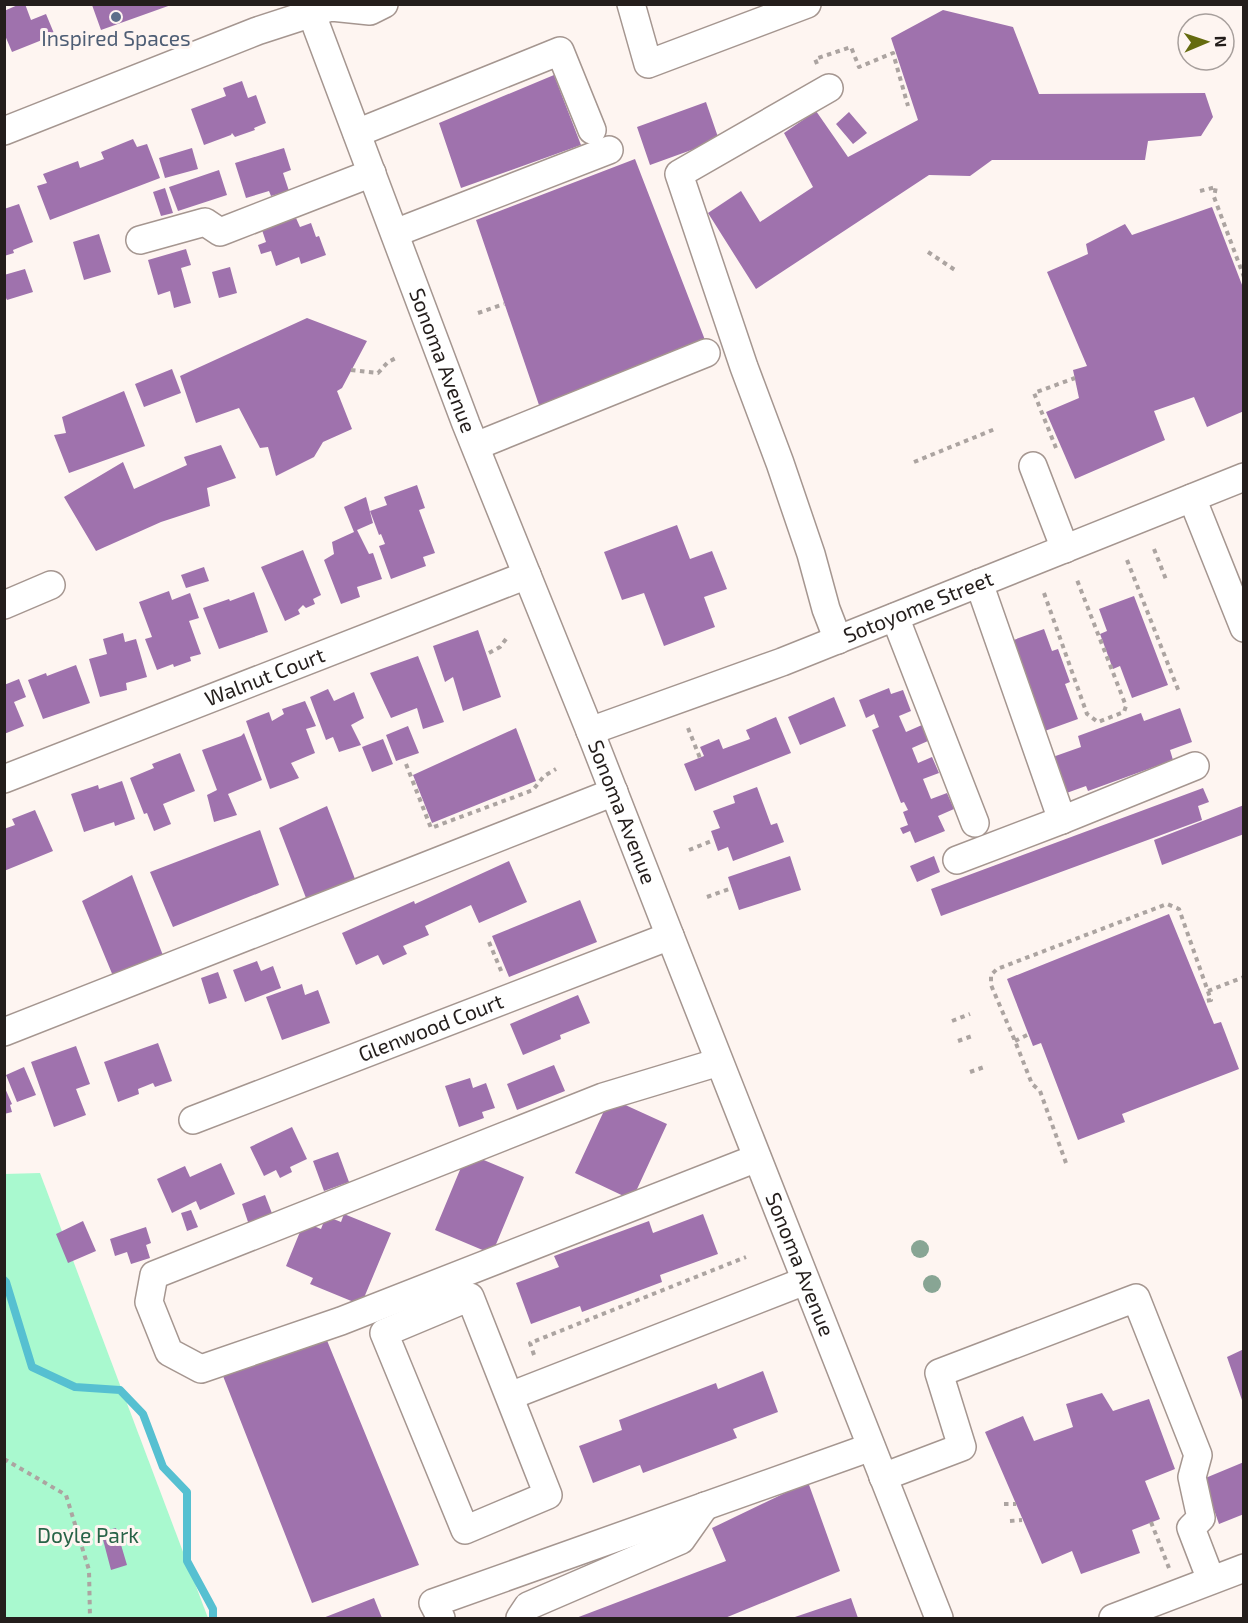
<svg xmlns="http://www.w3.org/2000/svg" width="1248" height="1623" font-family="'Exo 2',sans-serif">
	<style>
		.green { fill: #a9f9cf }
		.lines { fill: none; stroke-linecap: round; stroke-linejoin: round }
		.stream { stroke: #56c0d1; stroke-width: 8 }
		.building { fill: #9f72ad }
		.minor-casing { stroke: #a59690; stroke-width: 30 }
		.path { stroke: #aca4a1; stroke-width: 4; stroke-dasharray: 4.5 4.5; stroke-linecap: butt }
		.minor { stroke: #fff; stroke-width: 27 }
		.tree { fill: #88a594 }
		.service-dot { fill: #5c6f8a; stroke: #fef5f1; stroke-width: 2 }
		.labels { text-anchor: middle; stroke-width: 6; stroke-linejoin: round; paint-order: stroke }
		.service-label { font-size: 21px; fill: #4e5e75; stroke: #fef5f1 }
		.street-label { font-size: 21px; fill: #241e1c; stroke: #fef5f1 }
		.park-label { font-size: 21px; fill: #276347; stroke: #fef5f1 }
	</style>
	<rect width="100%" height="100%" fill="#fef5f1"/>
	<path class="green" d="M40,1173L208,1618H5L4,1174Z"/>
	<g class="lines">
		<path class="stream" d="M4,1280L6,1282L32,1367L75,1387L120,1390L143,1414L163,1467L187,1492V1561L213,1609V1618"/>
	</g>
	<path class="building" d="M20,4H25L31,20L46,14L58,43L45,48L42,40L12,52L4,33V11Z
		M92,5H171L101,30Z
		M943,10L1013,27L1039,94L1205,93L1213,117L1201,136L1148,141L1145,160H992L970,176L929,175L756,289L708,213L741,191L760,222L813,187L784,133L816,111L848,157L918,120L891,38Z
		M554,75L581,145L461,188L439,123Z
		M242,81L248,98L256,95L266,123L254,128L255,130L235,137L232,133L231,135L204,145L191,109L226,96L223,88Z
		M706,102L719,140L650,165L637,127Z
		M849,112L867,133L853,144L836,124Z
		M133,139L137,147L147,144L160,178L50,220L37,186L47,183L43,174L78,161L80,168L104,159L101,152Z
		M192,148L198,169L165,178L159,158Z
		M284,148L291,170L283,173L289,191L271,196L269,191L246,198L235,163Z
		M635,159L705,340L540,408L476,220Z
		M219,170L227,195L178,211L169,187Z
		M165,188L173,213L161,216L153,192Z
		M19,204L33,242L13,250L14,253L4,256V209Z
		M1212,207L1244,290V411L1207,427L1194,397L1154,411L1165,440L1075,479L1046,412L1079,398L1073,370L1087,366L1047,272L1088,254L1086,244L1125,224L1132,235Z
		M296,218L300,227L311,223L316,237L319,236L326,255L301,264L299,257L276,266L271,251L261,254L258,245L266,242L262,230Z
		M99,234L111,272L84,280L73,242Z
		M186,249L191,265L181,268L191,303L174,308L170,291L158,295L148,260Z
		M230,267L237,293L219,298L212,272Z
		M25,269L33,292L7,300L4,294V275Z
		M307,318L367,341L342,388L337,391L352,429L323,442L314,457L276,476L268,447L260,448L239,408L196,423L180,376Z
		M172,369L181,393L144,407L135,384Z
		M124,391L145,446L69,473L54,435L66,433L62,417Z
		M221,445L236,478L207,488L210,506L161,522L96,551L64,497L123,462L134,489L187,465L184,457Z
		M417,485L425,508L419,510L435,553L423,557L426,566L391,579L379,546L385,544L381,534L379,535L370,511L387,505L384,497Z
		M366,497L373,523L357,530L369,554L373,553L382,579L357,587L360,597L341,604L324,560L334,554L332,542L354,532L344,507Z
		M677,525L690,559L712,551L727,589L704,597L715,627L664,646L644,593L622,600L604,552Z
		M303,550L321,595L313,599L315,604L306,608L303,605L298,610L300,614L285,621L261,567Z
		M204,567L209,581L186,588L181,575Z
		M169,591L172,600L190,593L199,618L189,621L201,654L190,657L191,661L174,667L173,664L157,670L145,639L152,637L139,602Z
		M254,592L268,632L219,649L203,608L229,599L230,601Z
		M1134,596L1168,685L1132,698L1120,666L1113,669L1100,634L1107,631L1099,609Z
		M1044,629L1052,651L1058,649L1070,682L1065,684L1078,719L1042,732L1008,642Z
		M478,630L501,697L463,711L453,677L445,682L433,646Z
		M123,633L125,642L136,639L147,677L126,683L127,690L100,697L89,659L107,654L103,639Z
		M418,656L444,722L423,729L417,708L391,718L370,673Z
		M76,665L90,703L43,719L28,680L46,673L47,676Z
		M19,679L26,697L14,702L24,726L4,734V685Z
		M889,688L891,694L903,690L911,711L899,716L906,732L922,725L928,741L912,748L918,763L932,757L939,773L923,779L931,799L947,793L954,809L938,816L945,831L915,843L910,831L903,834L900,828L908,825L903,812L908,810L904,802L901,803L872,730L879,727L874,714L866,718L859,700Z
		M328,689L334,701L354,692L364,718L351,725L361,745L339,752L333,737L326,740L310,697Z
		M834,697L846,726L800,745L788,717Z
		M305,701L316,726L306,729L315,753L291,763L299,778L270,789L246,721L269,712L272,721L284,714L282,709Z
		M1180,708L1192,742L1170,750L1173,760L1088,791L1086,786L1061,795L1047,759L1081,747L1078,736L1141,713L1144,721Z
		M776,717L791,753L695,791L684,764L704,756L700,747L719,739L723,749L750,739L746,730Z
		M408,726L419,753L396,761L386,735Z
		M516,728L536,781L432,823L413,775Z
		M244,733L262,780L228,794L237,815L214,822L207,795L217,790L202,750L241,736Z
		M383,739L393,764L372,772L362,747Z
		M180,753L195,791L163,804L171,824L154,831L147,813L144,814L130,778L154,768L152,764Z
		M122,781L135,819L115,826L114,822L84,832L71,794L98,785L99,789Z
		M757,787L771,825L777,823L784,842L733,861L728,847L718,851L711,831L720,828L713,811L735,803L733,796Z
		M1203,788L1209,802L1198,806L1202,820L941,916L931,889Z
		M1244,805V834L1162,865L1154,840Z
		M327,806L355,879L306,898L279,828Z
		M35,810L53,851L4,871V829L15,825L12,819Z
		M260,830L279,885L173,927L150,872Z
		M790,856L801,890L739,910L728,877Z
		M934,856L940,872L917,882L910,866Z
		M509,861L527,902L479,923L471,905L425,926L429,935L403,946L407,954L383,965L378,955L356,965L342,933L414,901L415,904Z
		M132,875L164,958L113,976L82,901Z
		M580,900L597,942L509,977L492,936Z
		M1169,914L1214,1024L1221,1022L1239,1069L1122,1114L1125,1122L1078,1140L1041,1043L1033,1046L1007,979Z
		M257,961L261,971L273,966L281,988L245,1002L233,970Z
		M218,972L227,998L209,1004L201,978Z
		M302,984L305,995L318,990L330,1023L282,1040L266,997Z
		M578,995L590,1023L560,1035L561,1039L523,1055L510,1024Z
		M158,1043L172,1081L155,1087L153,1083L138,1089L139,1094L118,1102L104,1062Z
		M76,1046L90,1084L76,1089L86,1115L54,1127L31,1062Z
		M554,1065L565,1091L517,1110L507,1084Z
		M24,1067L36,1095L17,1102L6,1075Z
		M470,1078L473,1088L486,1083L495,1108L482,1112L484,1118L459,1127L445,1086Z
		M4,1086L12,1104L10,1105L12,1112L4,1114Z
		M610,1098L667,1124L632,1200L575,1173Z
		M292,1127L307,1159L290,1167L292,1172L280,1178L276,1170L264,1176L250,1147Z
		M338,1152L349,1182L324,1191L313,1161Z
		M467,1153L524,1177L492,1254L435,1230Z
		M221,1163L235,1194L200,1210L196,1201L172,1213L157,1179L185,1166L190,1177Z
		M265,1195L273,1216L249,1225L242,1204Z
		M191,1210L198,1227L187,1231L181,1213Z
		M344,1214L391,1233L361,1305L310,1284L313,1278L286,1266L304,1222L321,1229L326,1216L341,1222Z
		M703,1214L718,1254L660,1275L662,1282L582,1312L580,1306L531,1324L516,1283L559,1267L554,1256L649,1221L653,1233Z
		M83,1221L96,1251L68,1263L56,1234Z
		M146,1227L151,1243L146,1245L150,1258L131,1264L127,1252L115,1256L110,1239Z
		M326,1338L419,1565L312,1603L223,1376Z
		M1244,1349V1402L1243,1403L1227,1357Z
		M763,1371L778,1412L733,1429L737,1438L643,1473L640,1465L593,1483L579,1446L622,1430L619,1420L716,1383L718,1389Z
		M1102,1393L1113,1411L1149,1399L1175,1469L1145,1481L1160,1519L1132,1530L1140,1553L1081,1574L1072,1551L1042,1564L985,1432L1023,1416L1034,1441L1073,1427L1066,1404Z
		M1244,1462V1514L1219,1524L1203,1479Z
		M808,1482L840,1571L725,1618H576L726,1561L712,1528Z
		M116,1528L127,1565L111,1570L101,1532Z
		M374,1598L382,1618H323Z
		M851,1598L858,1618H792Z"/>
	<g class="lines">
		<g class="minor-casing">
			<g id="minor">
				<path id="s1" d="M308,4L466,424L590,731L670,936L939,1618"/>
				<path d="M631,4L648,64L807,4"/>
				<path d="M829,88L679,174L744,367L780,463L811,554L826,609L838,640"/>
				<path d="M4,131L257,31L331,7L370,11L384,4"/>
				<path d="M357,133L560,51L592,130"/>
				<path d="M395,233L609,150"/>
				<path d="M140,240L205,222L220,232L372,173"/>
				<path d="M476,446L706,353"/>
				<path d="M1033,466L1065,549"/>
				<path d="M1192,498L1244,628"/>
				<path d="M979,583L1062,820"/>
				<path d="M4,605L51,585"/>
				<path d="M895,617L975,823"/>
				<path id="s2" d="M590,731L782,662L1244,477"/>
				<path id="s3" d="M4,779L527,575"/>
				<path d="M957,860L1062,820L1195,766"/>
				<path d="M4,1032L614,792"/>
				<path d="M719,1062L603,1097L154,1275L149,1302L169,1352L201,1369L341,1321L757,1158"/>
				<path id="s4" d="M193,1120L670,936"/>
				<path d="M470,1297L548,1495L465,1530L384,1333Z"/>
				<path d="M510,1396L805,1281"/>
				<path d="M883,1477L962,1447L939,1373L1136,1298L1198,1455L1192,1477L1201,1518L1191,1528L1211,1580"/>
				<path d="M441,1618L433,1603L871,1447"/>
				<path d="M520,1618L528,1606L681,1540L705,1506"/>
				<path d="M1113,1618L1244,1568"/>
			</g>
		</g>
		<path class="path" d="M817,64L815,59L851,47L859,67L893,53L908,106
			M1200,191L1216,187L1214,197L1244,277
			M928,252L955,270
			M478,313L504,304
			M351,370L378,373L388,362L398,357
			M1056,448L1034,393L1075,378
			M914,462L995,429
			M1154,549L1167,582
			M1127,560L1179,692
			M1044,593L1087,714L1098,722L1124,712L1126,706L1077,580
			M489,653L500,647L506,639
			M688,728L700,758
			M406,764L431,828L533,790L544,776L556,769
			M689,850L714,840
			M707,897L732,888
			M489,942L502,973
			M1208,991L1244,977
			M952,1021L970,1014
			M958,1041L975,1035
			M1015,1041L1029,1034
			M970,1072L987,1066
			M1066,1163L1040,1091L1032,1084L1015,1041L991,985V975L997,969L1167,904L1179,909L1211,1000L1205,1001
			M534,1355L530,1343L746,1257
			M4,1459L66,1495L89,1570L90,1618
			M1004,1504H1016
			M1010,1521L1022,1520
			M1151,1522L1169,1568"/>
		<use href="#minor" class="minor"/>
	</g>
	<g class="tree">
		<circle cx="920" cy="1249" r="9"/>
		<circle cx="932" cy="1284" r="9"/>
	</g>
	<circle class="service-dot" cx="116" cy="17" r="6"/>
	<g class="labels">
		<g class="service-label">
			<text x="116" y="46">Inspired Spaces</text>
		</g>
		<g class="street-label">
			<text dy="7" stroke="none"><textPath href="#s1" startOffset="381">Sonoma Avenue</textPath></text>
			<text dy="7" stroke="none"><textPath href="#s2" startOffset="351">Sotoyome Street</textPath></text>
			<text dy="7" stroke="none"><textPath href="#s3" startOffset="280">Walnut Court</textPath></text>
			<text dy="7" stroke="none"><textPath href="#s1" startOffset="867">Sonoma Avenue</textPath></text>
			<text dy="7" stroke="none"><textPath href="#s4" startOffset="255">Glenwood Court</textPath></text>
			<text dy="7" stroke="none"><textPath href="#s1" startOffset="1353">Sonoma Avenue</textPath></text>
		</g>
		<g class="park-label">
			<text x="88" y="1543">Doyle Park</text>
		</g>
	</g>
	<rect width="1248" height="1623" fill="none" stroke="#241e1c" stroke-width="12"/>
	<g transform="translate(1206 42) rotate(88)"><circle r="28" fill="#fef5f1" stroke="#a79f9c" stroke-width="1.5"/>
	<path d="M0-4.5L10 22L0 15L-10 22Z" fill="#656b0f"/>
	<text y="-9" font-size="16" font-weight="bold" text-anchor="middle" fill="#241e1c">N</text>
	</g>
</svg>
